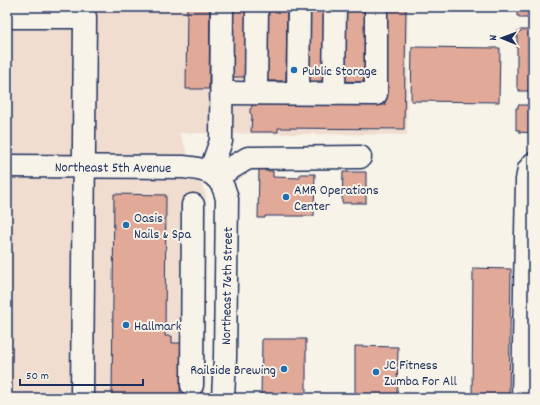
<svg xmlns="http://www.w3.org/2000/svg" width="540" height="405" font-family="Dekko,sans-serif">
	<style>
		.built { fill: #f0ddd0 }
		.building { fill: #e1a998; stroke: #1b2f5e }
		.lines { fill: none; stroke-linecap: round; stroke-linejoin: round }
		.minor-casing { stroke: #1b2f5e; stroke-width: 25 }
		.minor { stroke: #f7f3e8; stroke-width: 22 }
		.poi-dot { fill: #1f6fb2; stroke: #f7f3e8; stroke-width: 1.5 }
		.labels { text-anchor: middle; stroke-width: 4; stroke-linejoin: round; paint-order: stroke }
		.poi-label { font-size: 14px; fill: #1b2f5e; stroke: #f7f3e8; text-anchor: start }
		.street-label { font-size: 14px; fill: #1b2f5e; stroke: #f7f3e8 }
	</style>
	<rect width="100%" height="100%" fill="#f7f3e8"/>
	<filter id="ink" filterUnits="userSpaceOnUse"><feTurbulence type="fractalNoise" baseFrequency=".025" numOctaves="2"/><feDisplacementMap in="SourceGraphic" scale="8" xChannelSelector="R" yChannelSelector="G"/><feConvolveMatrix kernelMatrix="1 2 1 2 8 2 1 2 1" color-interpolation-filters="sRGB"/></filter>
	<g filter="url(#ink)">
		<path class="built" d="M7,7H408L407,135L179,133L206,195L205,398H7Z"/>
		<path class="building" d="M187,7H210L209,89H186Z
			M231,7H248L247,77H230Z
			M265,7H287L286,81H264Z
			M309,7H325L324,81H308Z
			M343,7H365L364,82L342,81Z
			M386,7H406L404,129L278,128V132H251L252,115L250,113V109L252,107V103L385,105Z
			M517,7H533V18H520V16H517Z
			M520,30H533V91H519V89L517,88V32H520Z
			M412,47L500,48L499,102L411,101Z
			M518,105H533V133L519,132V130H516V108H518Z
			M259,169H265V171H273V177L300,178V174H315L314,216H265V218H258Z
			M343,172H366V203H342Z
			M114,194L166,195L165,336H172V343H181L180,398H112Z
			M473,268L511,269L509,398H472Z
			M262,339H306V398H261Z
			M355,346L398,347L397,398H355Z"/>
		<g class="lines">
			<g class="minor-casing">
				<g id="minor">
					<path d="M7,17H85L82,398"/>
					<path d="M222,93L376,94V7"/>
					<path d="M256,93L257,7"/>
					<path d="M298,93L299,7"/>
					<path d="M334,93L335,7"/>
					<path id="s1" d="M7,166L183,167C207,169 221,172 227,199L225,358L223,398"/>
					<path d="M210,172L221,141L222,7"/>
					<path d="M216,177L248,158L360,157"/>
					<path d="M192,385L193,205"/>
					<path d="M523,398L527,180L529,169L533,164"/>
				</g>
			</g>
			<use href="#minor" class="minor"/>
		</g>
	</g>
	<g class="poi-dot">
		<circle cx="294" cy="70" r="4"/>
		<circle cx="286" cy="197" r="4"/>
		<circle cx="126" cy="225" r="4"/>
		<circle cx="126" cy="325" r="4"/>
		<circle cx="284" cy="369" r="4"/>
		<circle cx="376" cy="372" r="4"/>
	</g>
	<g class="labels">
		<g class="poi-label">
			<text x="302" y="75">Public Storage</text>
			<text x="294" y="194">AMR Operations<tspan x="294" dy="16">Center</tspan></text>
			<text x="134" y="222">Oasis<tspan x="134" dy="16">Nails &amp; Spa</tspan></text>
			<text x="134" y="330">Hallmark</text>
			<text x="384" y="369">JC Fitness<tspan x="384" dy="16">Zumba For All</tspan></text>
			<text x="276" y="374" text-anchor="end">Railside Brewing</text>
		</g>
		<g class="street-label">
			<text dy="5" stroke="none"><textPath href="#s1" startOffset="106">Northeast 5th Avenue</textPath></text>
			<text transform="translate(226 286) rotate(-89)" y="5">Northeast 76th Street</text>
		</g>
	</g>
	<rect width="540" height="405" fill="none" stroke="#f7f3e8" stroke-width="24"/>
	<rect x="12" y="12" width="516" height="381" fill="none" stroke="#1b2f5e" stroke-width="1.5" filter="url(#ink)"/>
	<g transform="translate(502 38) rotate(271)" stroke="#f7f3e8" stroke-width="3" paint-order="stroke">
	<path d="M0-3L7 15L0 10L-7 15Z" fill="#1b2f5e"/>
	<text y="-6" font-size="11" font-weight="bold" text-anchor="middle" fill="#1b2f5e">N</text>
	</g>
	<path d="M20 379v6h123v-6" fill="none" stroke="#1b2f5e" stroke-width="2"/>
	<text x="26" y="379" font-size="12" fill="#1b2f5e" stroke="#f7f3e8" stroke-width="3" paint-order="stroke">50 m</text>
</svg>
